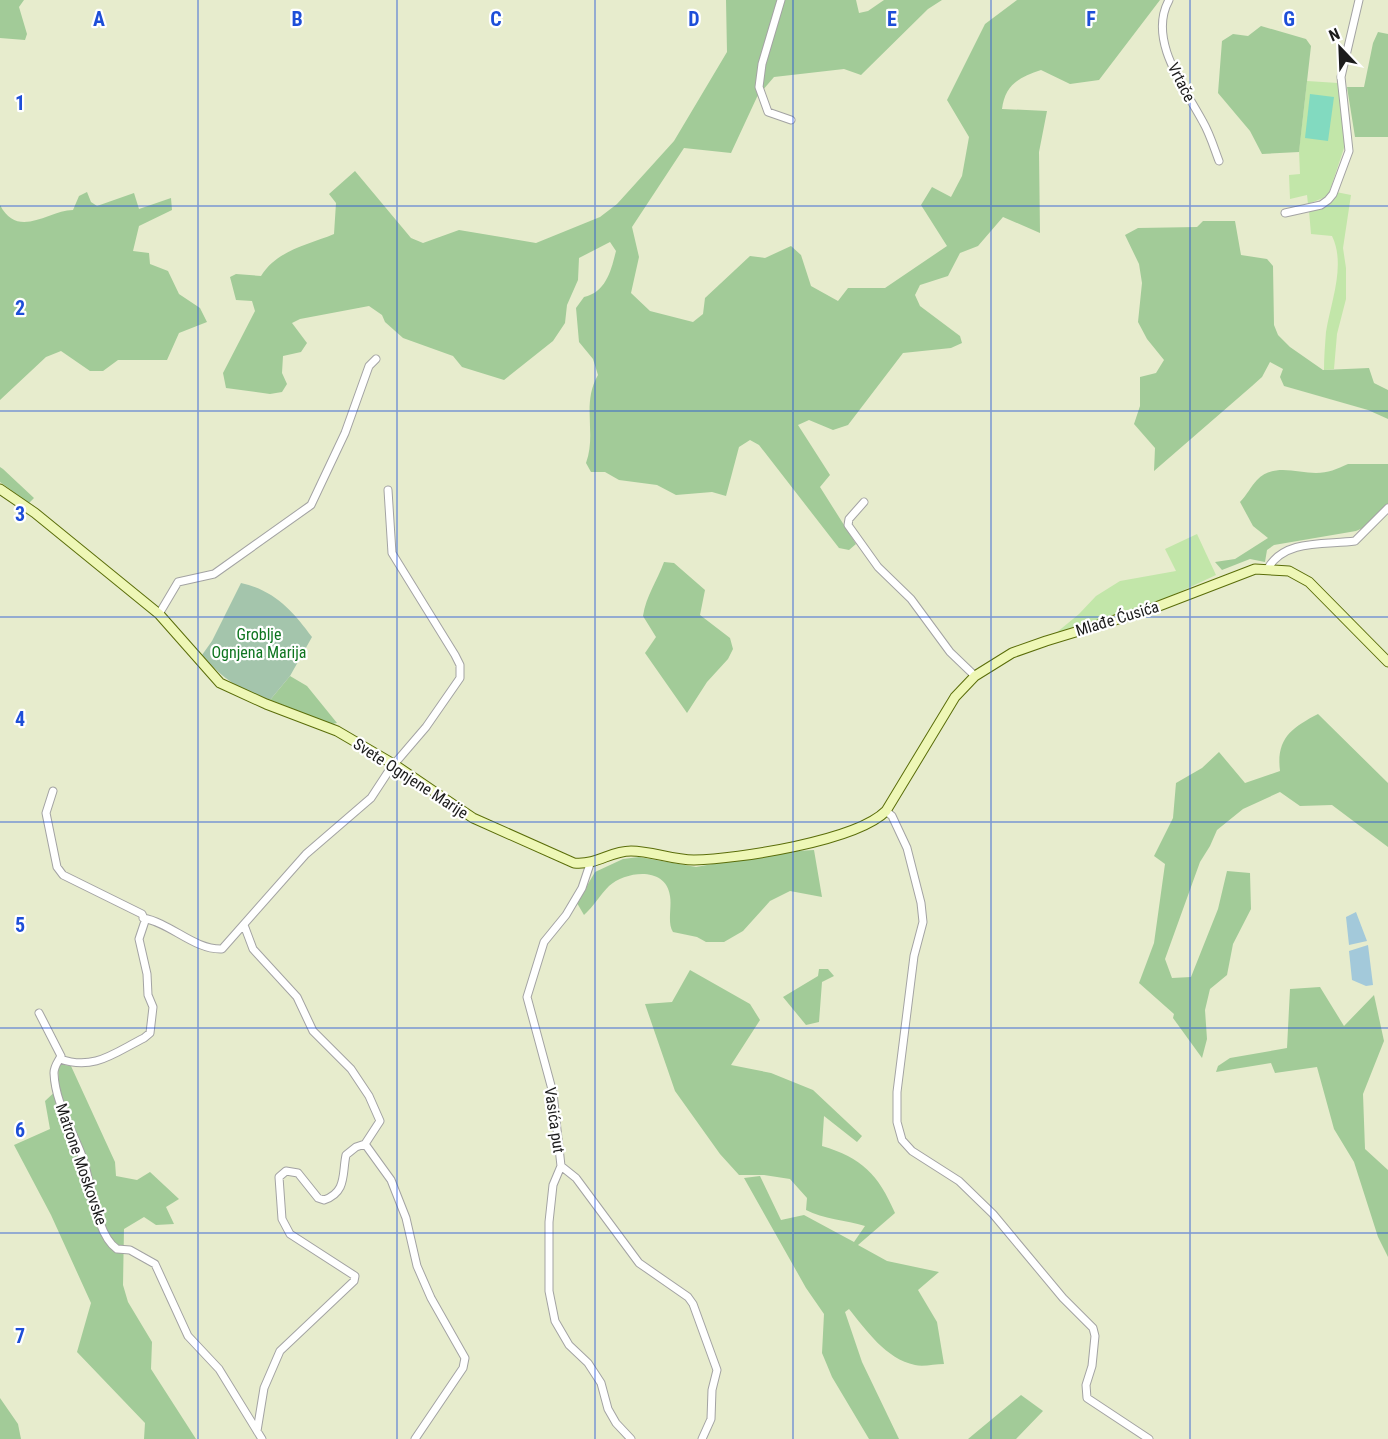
<svg xmlns="http://www.w3.org/2000/svg" width="1388" height="1439" font-family="'Roboto Condensed',sans-serif">
	<style>
		.farmland { fill: #e7eccd }
		.grass { fill: #c2e6a9 }
		.forest { fill: #a2cb98 }
		.cemetery { fill: #a4c5ac }
		.pitch { fill: #82dac0 }
		.water { fill: #a3c9da }
		.lines { fill: none; stroke-linecap: round; stroke-linejoin: round }
		.street-casing { stroke: #a3a3a3; stroke-width: 9 }
		.secondary-casing { stroke: #5a6d09; stroke-width: 11 }
		.street { stroke: #fff; stroke-width: 7 }
		.secondary { stroke: #eef7b6; stroke-width: 9 }
		.grid { fill: none; stroke: #1d4ed8; stroke-width: 1.5; stroke-opacity: 0.55 }
		.labels { text-anchor: middle; stroke-width: 4.5; stroke-linejoin: round; paint-order: stroke }
		.street-label { font-size: 16px; fill: #1c1c1c; stroke: #fff }
		.park-label { font-size: 16px; fill: #0f7520; stroke: #fff }
		.grid-label { font-size: 20px; text-anchor: middle; font-weight: bold; fill: #1d4ed8; stroke: #fff; stroke-width: 4.5; stroke-linejoin: round; paint-order: stroke }
	</style>
	<rect width="100%" height="100%" fill="#edeae2"/>
	<path class="farmland" d="M0,0H1388V1439H0Z"/>
	<path class="grass" d="M1307,81L1338,83L1345,136L1344,148L1328,196L1308,204L1307,195L1290,199L1289,175L1300,174L1299,151Z
		M1336,192L1351,195L1343,248L1346,268V299L1337,334L1334,369L1324,370C1324,357 1325,345 1326,332C1331,301 1346,265 1332,236L1311,234L1309,211L1322,209Z
		M1197,534L1216,575L1152,605L1056,633L1079,614L1096,596L1120,581L1176,571L1165,549Z"/>
	<path class="forest" d="M0,0H24L19,7L27,34L25,40L0,38Z
		M726,0H856L859,13L868,11L884,0H942L928,9L861,75L844,69L774,77L757,97L731,153L684,148L632,227L639,257L631,293L650,311L693,322L703,314L705,298L750,256L765,258L791,246L801,255L811,286L838,301L848,288H885L947,246L921,205L932,187L951,197L962,176L969,137L947,100L985,24L1017,0H1160L1099,80L1070,84L1041,70C1019,77 1005,85 1002,109L1047,111L1039,152L1040,233L1003,217L978,246L960,253L948,276L920,285L915,295L920,306L960,336L962,343L951,348L903,353L848,425L833,430L809,420L798,425L830,475L820,487L856,544L849,550L839,548L759,445L750,440L739,447L726,496L712,492L676,495L657,485L619,480L605,472H591L586,463C597,433 581,404 598,375L593,359L579,342L576,308L584,297C606,292 611,271 616,251L610,242L579,258L578,280L567,305L565,323L553,341L504,380L462,367L453,356L403,338L385,322L382,315L369,306L300,319L292,323L307,343L301,352L283,356L282,373L287,384L282,392L270,394L226,388L223,373L255,311L252,301L236,300L230,277L236,274L261,276C277,250 308,245 334,234L336,203L329,194L355,171L411,238L423,243L459,230L536,243L600,217L617,204L674,141L727,52Z
		M1261,26L1306,39L1311,46L1299,152L1262,154L1250,131L1218,93L1222,41L1233,34L1248,36Z
		M1378,32L1388,34V137H1355L1347,87H1364L1373,43Z
		M87,192L91,202L97,206L134,193L139,209L171,198L172,210L139,226L133,251L149,253L150,264L168,271L179,294L200,308L207,322L179,333L167,360H118L103,371H90L61,351L46,357L0,400V205C18,240 49,210 73,210L79,196Z
		M1203,221H1235L1241,255L1267,259L1273,266L1274,325L1278,335L1290,347L1323,370L1369,368L1374,383L1388,390V419L1368,410L1284,386L1280,377L1283,369L1270,362L1262,377L1252,386L1154,471L1155,448L1134,424L1140,406V377L1156,373L1164,360L1147,339L1138,322L1142,283L1139,264L1125,235L1138,228L1197,227Z
		M1348,464H1388V505L1365,527L1356,531L1274,545L1267,550L1265,562L1250,559L1222,570L1215,562L1235,559L1268,538L1253,526L1240,502C1247,495 1251,486 1257,480C1273,463 1297,473 1316,473C1328,473 1337,469 1348,464Z
		M0,467L3,469L34,498L29,503L0,482Z
		M664,562L674,563L705,590L700,615L730,638L733,649L728,659L707,682L687,713L645,653L656,637L643,616C646,596 657,581 664,562Z
		M290,676L307,686L337,723L332,724L270,700Z
		M1318,714L1388,783V847L1332,805L1300,806L1280,792L1243,809L1217,830L1210,846L1200,862L1165,959L1172,978L1191,977L1218,909L1227,871L1250,873L1251,909L1233,944L1227,975L1210,989L1205,1010L1207,1039L1202,1058L1173,1018L1174,1014L1139,983L1154,943L1165,864L1154,856L1173,818L1176,783L1202,768L1219,752L1245,783L1280,771C1276,739 1291,728 1318,714Z
		M814,850L822,897L790,891L770,901L743,931L724,942H706L697,937L673,932C667,923 672,907 670,896C666,866 626,871 609,886C600,895 594,906 584,915L577,903L595,872L623,859L639,857L696,867L779,852Z
		M819,969H828L834,976L822,982L819,1022L806,1025L783,997L818,976Z
		M690,970L750,1004L760,1020L731,1065L771,1073L813,1090L862,1136L857,1142L824,1116L822,1146C862,1158 878,1174 895,1213L858,1245L887,1261L939,1272L918,1290L937,1322L944,1364C935,1364 923,1367 915,1365C886,1359 866,1330 849,1309L845,1312L862,1362L899,1439H869L832,1377L822,1353L824,1314L806,1288L744,1178L760,1176L781,1220L804,1215L854,1242L865,1226C846,1220 823,1219 806,1210L807,1198L790,1179L764,1175H739L720,1154L675,1091L645,1004L672,1002Z
		M1320,987L1344,1026L1374,995L1384,1041L1363,1094L1365,1149L1388,1170V1257L1378,1237L1354,1162L1334,1129L1317,1067L1275,1073L1271,1063L1216,1072L1218,1066L1230,1058L1287,1048L1290,989Z
		M58,1064L71,1066L115,1162L116,1176L137,1180L150,1172L179,1199L166,1207L174,1224L156,1225L144,1217L124,1229L123,1285L128,1302L152,1342L151,1369L196,1439H144L145,1423L77,1352L91,1303L51,1215L14,1145L50,1129L45,1101L59,1088Z
		M1021,1395L1043,1411L1016,1439H968Z
		M0,1398L18,1424L21,1439H0Z"/>
	<path class="cemetery" d="M241,583C274,590 293,611 312,637L290,676L270,700C238,688 225,681 202,655L212,641Z"/>
	<path class="pitch" d="M1310,94L1334,97L1328,141L1305,138Z"/>
	<path class="water" d="M1356,912L1367,941L1349,945L1346,917Z
		M1368,945L1373,985L1366,986L1352,980L1349,951Z"/>
	<g class="lines">
		<g class="street-casing">
			<path id="street" d="M781,0L762,64L759,87L768,112L791,120
				M1169,0C1147,40 1185,88 1203,122C1210,134 1214,148 1219,161
				M1285,213L1321,205L1328,200L1333,194L1349,151L1341,77L1359,0
				M864,502L849,519L848,525L878,567L911,599L950,652L975,676
				M1268,568C1285,539 1325,545 1355,541L1388,508
				M159,614L178,582L214,574L311,505L345,433L369,366L376,359
				M53,791L46,813L57,867L63,875L142,914L145,921L139,939L147,974L148,995L153,1007L150,1033L144,1038C114,1053 94,1071 60,1059
				M886,811L892,816L907,848L921,903L923,922L914,956L897,1092V1122L902,1140L912,1151L959,1181L993,1214L1063,1298L1093,1328L1095,1336L1092,1366L1086,1385L1087,1398L1149,1439
				M590,864L582,888L566,915L544,942L527,997L553,1093L561,1166L553,1185L549,1222V1291L555,1321L569,1345L588,1363L601,1383L608,1409L616,1423L631,1439
				M143,918C171,923 194,950 222,949L306,854L371,798L390,769L426,727L460,678V665L455,655L392,553L388,490
				M244,925L253,949L297,997L313,1031L351,1069L369,1096L380,1121L365,1144L356,1147L346,1155C342,1174 347,1192 324,1200L318,1198L298,1173L286,1171L279,1177L282,1219L290,1234L355,1276L354,1281L280,1351L264,1388L257,1431
				M39,1013L61,1056C58,1062 54,1066 54,1073C55,1102 72,1129 82,1156C91,1179 95,1234 117,1249L130,1250L155,1264L188,1336L219,1369L262,1439
				M365,1144L391,1180L406,1218L417,1266L431,1298L465,1358L463,1368L415,1439
				M561,1166L576,1178L639,1263L688,1297L693,1304L717,1370L712,1390L711,1419L702,1439"/>
		</g>
		<g class="secondary-casing">
			<path id="secondary" d="M0,489L35,513L159,614L220,683L266,704L337,731L395,765L473,818L574,863C599,865 609,851 631,851C652,851 672,860 694,860C738,859 856,841 886,811L955,697L975,676L1012,653L1046,641L1151,609L1255,569L1289,571L1309,582L1388,662"/>
		</g>
		<use href="#street" class="street"/>
		<use href="#secondary" class="secondary"/>
	</g>
	<path class="grid" d="M198,0V1439M397,0V1439M595,0V1439M793,0V1439M991,0V1439M1190,0V1439M0,206H1388M0,411H1388M0,617H1388M0,822H1388M0,1028H1388M0,1233H1388"/>
	<g class="labels">
		<g class="street-label">
			<text transform="translate(1182 82) rotate(63)" y="6">Vrtače</text>
			<text transform="translate(1117 618) rotate(-17)" y="6">Mlađe Ćusića</text>
			<text transform="translate(411 778) rotate(33)" y="6">Svete Ognjene Marije</text>
			<text transform="translate(555 1120) rotate(82)" y="6">Vasića put</text>
			<text transform="translate(82 1164) rotate(71)" y="6">Matrone Moskovske</text>
		</g>
		<g class="park-label">
			<text x="259" y="640">Groblje<tspan x="259" dy="18">Ognjena Marija</tspan></text>
		</g>
	</g>
	<g class="grid-label">
		<text x="99" y="26">A</text>
		<text x="297" y="26">B</text>
		<text x="496" y="26">C</text>
		<text x="694" y="26">D</text>
		<text x="892" y="26">E</text>
		<text x="1091" y="26">F</text>
		<text x="1289" y="26">G</text>
		<text x="20" y="110">1</text>
		<text x="20" y="315">2</text>
		<text x="20" y="521">3</text>
		<text x="20" y="726">4</text>
		<text x="20" y="932">5</text>
		<text x="20" y="1137">6</text>
		<text x="20" y="1343">7</text>
	</g>
	<g transform="translate(1340 48) rotate(337)" stroke="#ffffff" stroke-width="4.5" paint-order="stroke">
	<path d="M0-4.5L10 22L0 15L-10 22Z" fill="#1c1c1c"/>
	<text y="-9" font-size="16" font-weight="bold" text-anchor="middle" fill="#1c1c1c">N</text>
	</g>
</svg>
